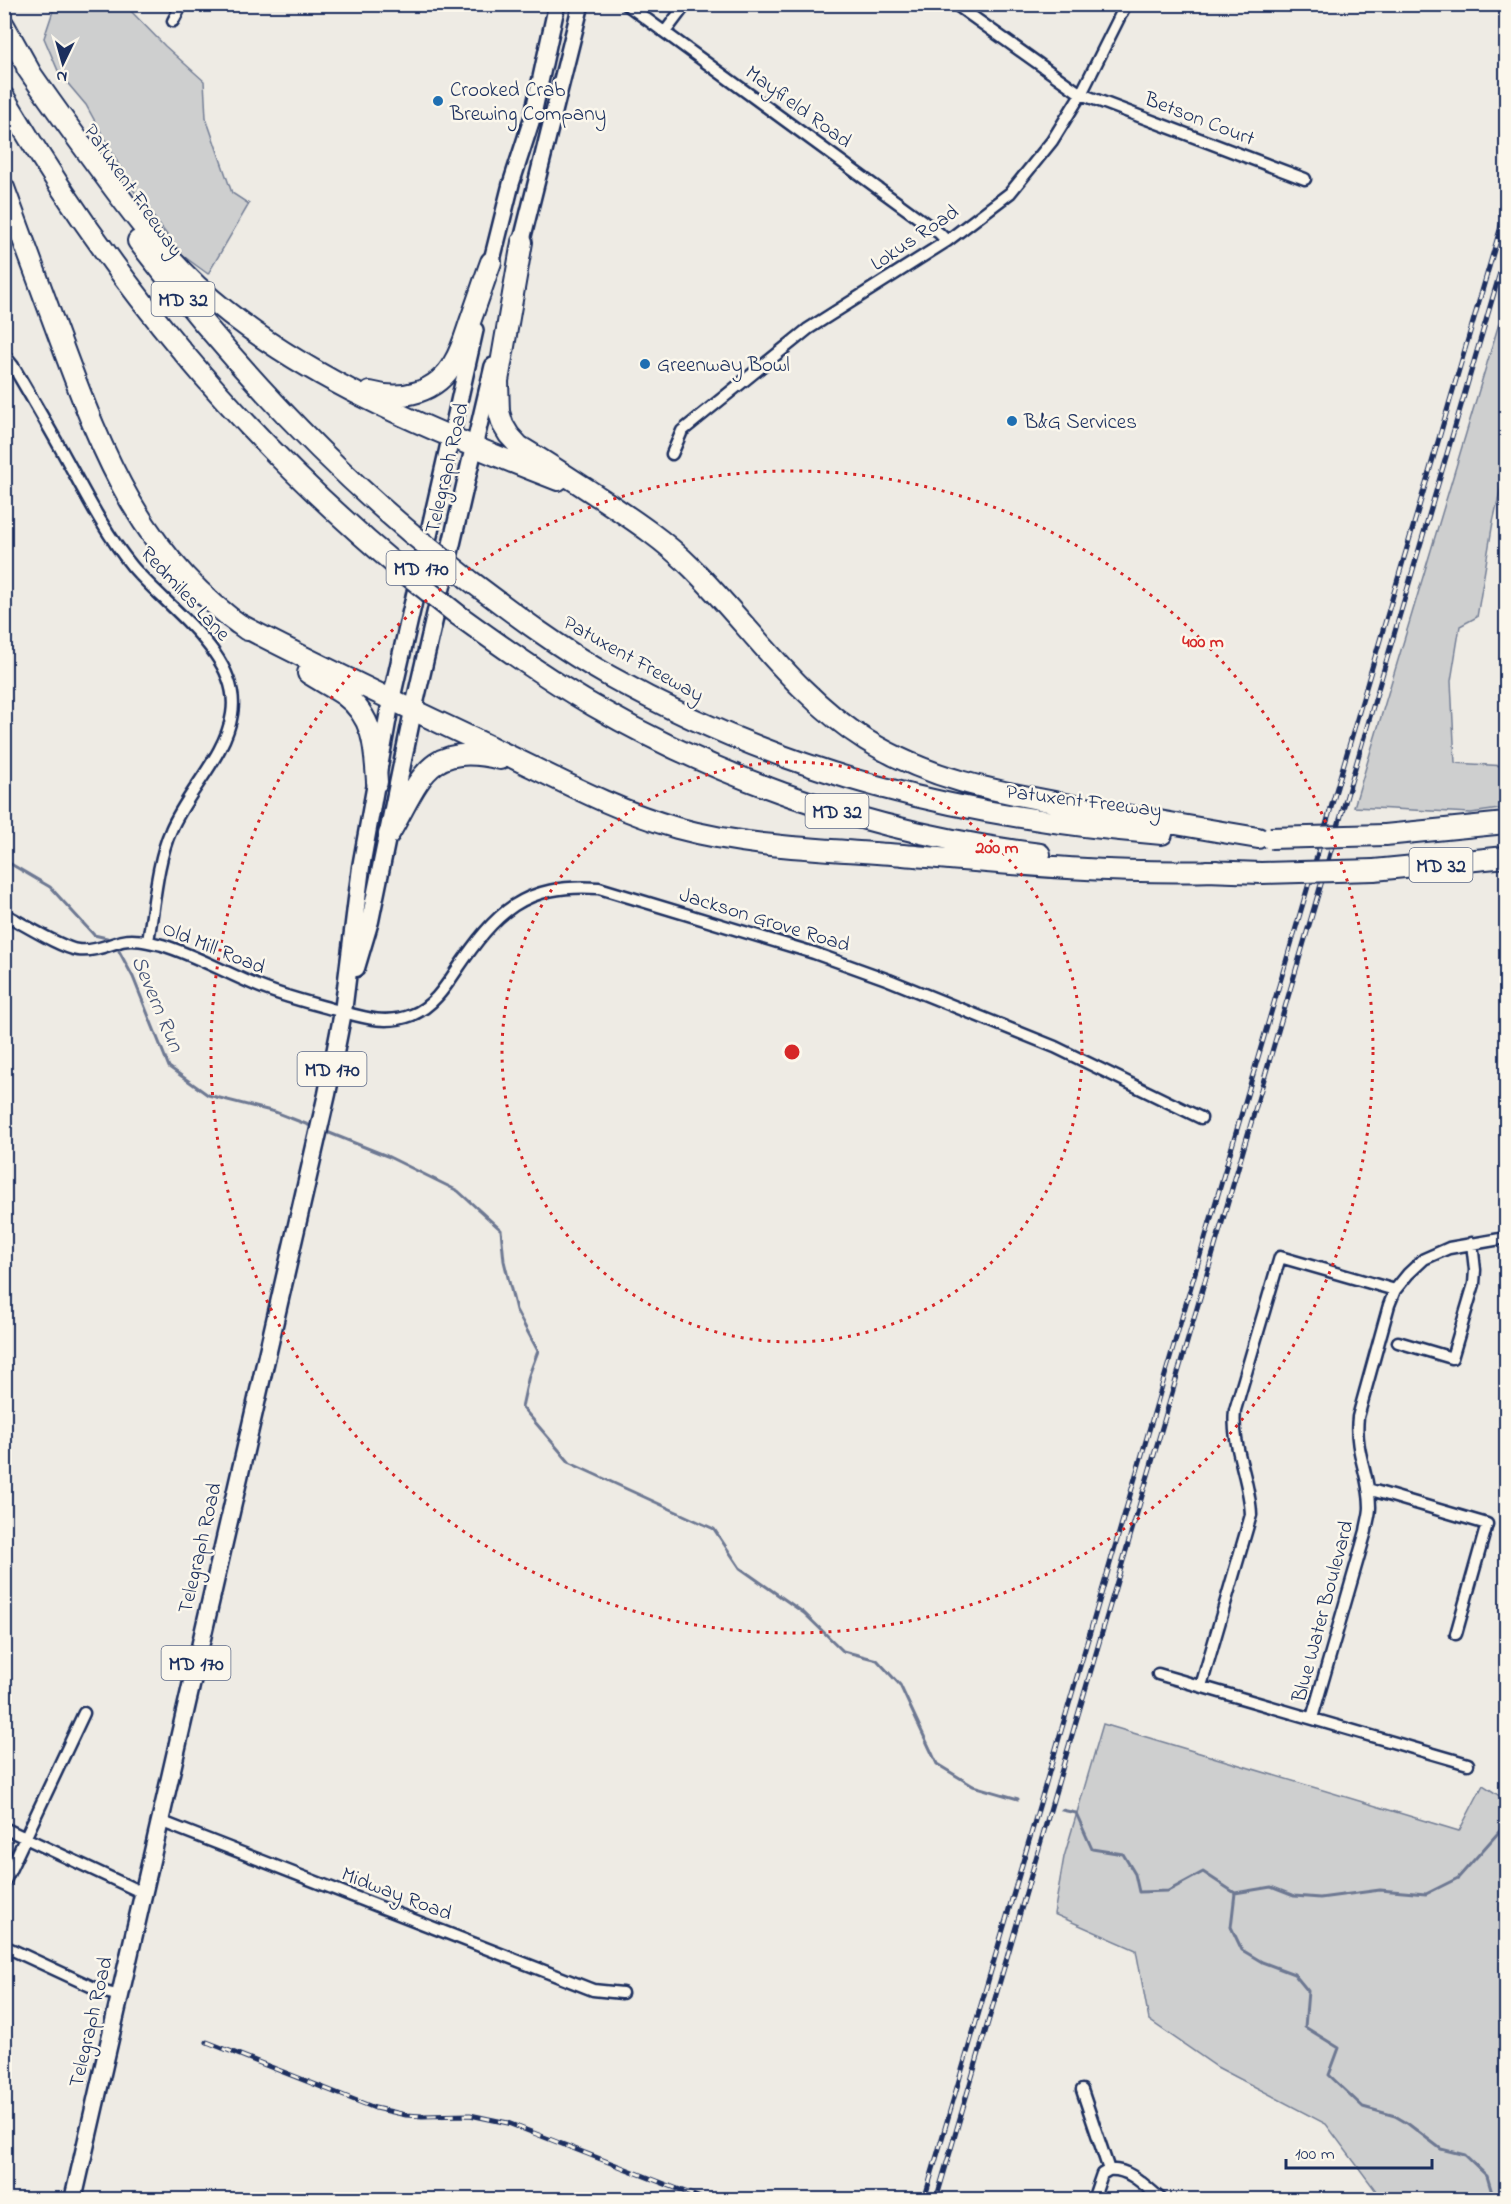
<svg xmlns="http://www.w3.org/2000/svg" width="1511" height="2204" font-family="'Indie Flower',sans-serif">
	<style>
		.green { fill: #cecfcf; stroke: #747f96; stroke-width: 1.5 }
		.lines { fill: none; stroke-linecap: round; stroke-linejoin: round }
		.stream { stroke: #6d7892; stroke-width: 3 }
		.minor-casing { stroke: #1b2f5e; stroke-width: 15 }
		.secondary-casing { stroke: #1b2f5e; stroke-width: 20 }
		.primary-casing { stroke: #1b2f5e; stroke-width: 21 }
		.motorway-casing { stroke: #1b2f5e; stroke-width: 24 }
		.minor { stroke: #fbf7ec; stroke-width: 10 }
		.secondary { stroke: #fbf7ec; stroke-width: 15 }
		.primary { stroke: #fbf7ec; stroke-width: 16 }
		.motorway { stroke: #fbf7ec; stroke-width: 20 }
		.rail-casing { stroke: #1b2f5e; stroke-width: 5 }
		.rail { stroke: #fbf7ec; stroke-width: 3; stroke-dasharray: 9; stroke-linecap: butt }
		.motorway-bridge-casing { stroke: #1b2f5e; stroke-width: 24; stroke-linecap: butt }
		.motorway-bridge { stroke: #fbf7ec; stroke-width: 20 }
		.ring { fill: none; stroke: #d62828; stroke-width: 3; stroke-dasharray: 3 6 }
		.poi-dot { fill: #1f6fb2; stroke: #fbf7ec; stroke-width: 2 }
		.labels { text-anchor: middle; stroke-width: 5; stroke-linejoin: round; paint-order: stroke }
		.shield { fill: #fbf7ec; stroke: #5e6b89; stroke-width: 1.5 }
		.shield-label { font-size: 20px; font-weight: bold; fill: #1b2f5e }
		.poi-label { font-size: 21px; fill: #1b2f5e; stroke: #fbf7ec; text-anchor: start }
		.street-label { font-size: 21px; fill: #1b2f5e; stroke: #fbf7ec }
		.water-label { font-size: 22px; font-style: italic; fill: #445378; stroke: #fbf7ec }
		.centre { fill: #d62828; stroke: #fbf7ec; stroke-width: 3 }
		.ring-label { font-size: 18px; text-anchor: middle; font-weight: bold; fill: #d62828; stroke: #fbf7ec; stroke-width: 5; stroke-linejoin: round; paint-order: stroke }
	</style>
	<rect width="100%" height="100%" fill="#eeebe4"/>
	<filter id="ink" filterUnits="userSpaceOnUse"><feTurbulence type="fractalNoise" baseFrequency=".0167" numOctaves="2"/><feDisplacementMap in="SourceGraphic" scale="12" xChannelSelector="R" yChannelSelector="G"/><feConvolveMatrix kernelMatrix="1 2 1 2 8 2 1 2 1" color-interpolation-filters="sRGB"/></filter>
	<g filter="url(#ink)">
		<path class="green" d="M55,5H125L165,46L204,81L206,118L232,193L249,204L208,274L182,255L131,187L86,105L59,73L44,38Z
			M1506,300V465L1493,522L1477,617L1460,626L1451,681L1455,763L1506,766V808L1471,813L1354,807Z
			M1103,1724L1459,1831L1483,1785L1506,1800V2199H1382L1326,2124L1217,2067L1149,2020L1136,1950L1054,1914L1064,1857Z"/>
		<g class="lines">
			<path class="stream" d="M4,860L50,887L94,935L107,938
				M119,951L133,977L169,1067L208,1095L275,1112L311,1126
				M327,1132L387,1156L458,1191L501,1230L504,1261L516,1310L538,1351L529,1375L522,1407L570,1463L714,1529L740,1568L804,1613L843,1651L877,1660L900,1685L937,1764L973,1786L1018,1799
				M1062,1810L1076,1813L1092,1849L1123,1854L1135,1874L1139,1892L1168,1891L1203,1872L1235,1893L1271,1887L1294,1896L1320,1898L1380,1890L1426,1894L1458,1878L1506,1824
				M1235,1893L1231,1927L1242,1950L1262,1962L1294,1974L1308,1991L1305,2027L1339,2048L1329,2075L1363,2107L1395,2116L1407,2123L1441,2149L1465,2155L1487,2176L1494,2200"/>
			<g class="minor-casing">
				<path id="minor" d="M626,4L939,233L947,241
					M955,4L1081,94L1305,179
					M173,21L182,4
					M665,32L686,4
					M4,355L13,366C30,395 47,424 63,453C84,491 104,532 132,566C166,607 242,655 232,714C226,755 187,792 171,830C157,861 154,907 148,941
					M672,454L682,431L808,329L947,241L1010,193L1052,141L1081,94L1126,4
					M4,914C22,923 61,948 78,950C93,952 108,945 122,941C135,938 149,942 162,945C195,955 226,973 258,986C282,996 307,1002 332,1009C359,1016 384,1026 412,1015C432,1007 444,989 456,971C496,912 523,883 599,888L814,953L889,980L1055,1047L1201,1118
					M1398,1342L1452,1358L1474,1284L1475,1270L1472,1243
					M1368,1489L1487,1524L1456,1634
					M1158,1674L1468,1764
					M1201,1686L1251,1515C1250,1479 1231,1446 1235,1410L1280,1257L1395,1290
					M1312,1718L1366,1531C1367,1523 1370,1515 1370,1507C1370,1475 1354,1453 1358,1417L1389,1305L1395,1290L1408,1274L1424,1259L1449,1248L1506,1238
					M160,1821L593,1990L622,1993
					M4,1828L143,1893
					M4,1883L84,1713
					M4,1946L101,1991L120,1996
					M1082,2090L1109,2170L1102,2174L1093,2200
					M1109,2170C1130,2168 1146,2187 1162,2200"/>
			</g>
			<g class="secondary-casing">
				<path id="secondary" d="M519,252L581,4
					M489,272L511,184L532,119L557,4
					M451,437L475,330
					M474,447L493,366"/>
			</g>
			<g class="primary-casing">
				<path id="primary" d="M356,968L370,921L413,711L474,447
					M73,2200L327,1094L343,1012L361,867L391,700L451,437"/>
			</g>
			<g class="motorway-casing">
				<path id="motorway" d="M4,25L33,77
					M27,68C51,103 76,137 101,171C131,212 160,251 197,286C294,376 436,433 558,480
					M4,97C114,283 238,433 404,572
					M4,188C23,240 42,291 61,342C103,456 143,558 247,630
					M138,241C220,348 309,447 412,534
					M522,242L498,381L499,412L503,425L509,435L519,446C546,462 573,480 599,497C632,519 664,540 692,568C749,625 797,697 866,740C932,781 1000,792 1076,806C1136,817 1197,828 1258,838
					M370,392C402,401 437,393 454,362C462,349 466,333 471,319C478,300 484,281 491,262
					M468,579C513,613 559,648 609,676C785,775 963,818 1162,834
					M458,615C502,647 547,679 594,706C731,785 883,834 1040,854
					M237,623C321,667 407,707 493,748C554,777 611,809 677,828C750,848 828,849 903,855C1008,864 1112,874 1217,871
					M308,673C320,681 333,687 344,695C374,717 375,748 377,782
					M389,834C420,782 426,740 500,759
					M1385,835L1506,823
					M1374,870L1506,857
					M1206,871L1261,873"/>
			</g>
			<use href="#minor" class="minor"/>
			<use href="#secondary" class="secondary"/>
			<use href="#primary" class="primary"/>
			<use href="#motorway" class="motorway"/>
			<g class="rail-casing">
				<path id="rail" d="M207,2042L375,2108L406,2115L422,2116L470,2115L508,2123L706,2200
					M924,2200L1506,209
					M936,2200L1506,252"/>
			</g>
			<use href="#rail" class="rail"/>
			<g class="motorway-bridge-casing">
				<path id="motorway-bridge" d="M412,534L468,579
					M404,572L458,615
					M1270,838L1385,835
					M1261,873L1374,870"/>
			</g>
			<use href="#motorway-bridge" class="motorway-bridge"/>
		</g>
	</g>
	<g class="ring">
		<circle cx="792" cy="1052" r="290"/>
		<circle cx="792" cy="1052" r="581"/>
	</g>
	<g class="poi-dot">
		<circle cx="438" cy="101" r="6"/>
		<circle cx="645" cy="364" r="6"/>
		<circle cx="1012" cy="421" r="6"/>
	</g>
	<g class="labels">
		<g class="shield">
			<rect x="151.5" y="282" width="63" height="34" rx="4.5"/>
			<rect x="386.5" y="551" width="69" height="34" rx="4.5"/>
			<rect x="805.5" y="794" width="63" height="34" rx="4.5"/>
			<rect x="1409.5" y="848" width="63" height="34" rx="4.5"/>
			<rect x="297.5" y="1052" width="69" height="34" rx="4.5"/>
			<rect x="161.5" y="1646" width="69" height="34" rx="4.5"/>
		</g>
		<g class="shield-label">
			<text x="183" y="306">MD 32</text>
			<text x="421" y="575">MD 170</text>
			<text x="837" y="818">MD 32</text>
			<text x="1441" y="872">MD 32</text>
			<text x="332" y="1076">MD 170</text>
			<text x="196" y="1670">MD 170</text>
		</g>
		<g class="poi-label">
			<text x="450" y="96">Crooked Crab<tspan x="450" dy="24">Brewing Company</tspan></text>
			<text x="657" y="371">Greenway Bowl</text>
			<text x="1024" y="428">B&amp;G Services</text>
		</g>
		<g class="street-label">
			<text transform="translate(799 106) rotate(36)" y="7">Mayfield Road</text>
			<text transform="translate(1200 118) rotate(21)" y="7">Betson Court</text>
			<text transform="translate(134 190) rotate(55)" y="7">Patuxent Freeway</text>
			<text transform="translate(914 237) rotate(-34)" y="7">Lokus Road</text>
			<text transform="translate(446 468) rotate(-77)" y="7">Telegraph Road</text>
			<text transform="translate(186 593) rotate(47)" y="7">Redmiles Lane</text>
			<text transform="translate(634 658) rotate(29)" y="7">Patuxent Freeway</text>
			<text transform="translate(1084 800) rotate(7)" y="7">Patuxent Freeway</text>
			<text transform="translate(765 919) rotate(17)" y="7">Jackson Grove Road</text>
			<text transform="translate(214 947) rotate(22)" y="7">Old Mill Road</text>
			<text transform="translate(199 1548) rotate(-77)" y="7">Telegraph Road</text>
			<text transform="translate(1322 1611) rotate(-75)" y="7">Blue Water Boulevard</text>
			<text transform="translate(397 1893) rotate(21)" y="7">Midway Road</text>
			<text transform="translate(90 2022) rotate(-77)" y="7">Telegraph Road</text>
		</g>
		<g class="water-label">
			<text transform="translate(159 1003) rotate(67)" y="8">Severn Run</text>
		</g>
	</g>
	<circle cx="792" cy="1052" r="9" class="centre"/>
	<g class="ring-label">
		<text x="1203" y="647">400 m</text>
		<text x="997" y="853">200 m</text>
	</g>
	<rect width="1511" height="2204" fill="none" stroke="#fbf7ec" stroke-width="24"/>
	<rect x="12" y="12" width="1487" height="2180" fill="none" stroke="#1b2f5e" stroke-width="2" filter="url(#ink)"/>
	<g transform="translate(63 63) rotate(185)" stroke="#fbf7ec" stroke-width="4.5" paint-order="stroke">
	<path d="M0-4.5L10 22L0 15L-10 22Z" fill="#1b2f5e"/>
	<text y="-9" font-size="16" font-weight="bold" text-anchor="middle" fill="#1b2f5e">N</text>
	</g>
	<path d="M1286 2159v9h146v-9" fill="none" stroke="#1b2f5e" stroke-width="3"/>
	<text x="1295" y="2159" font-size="18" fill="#1b2f5e" stroke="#fbf7ec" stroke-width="4.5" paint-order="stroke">100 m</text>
</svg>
